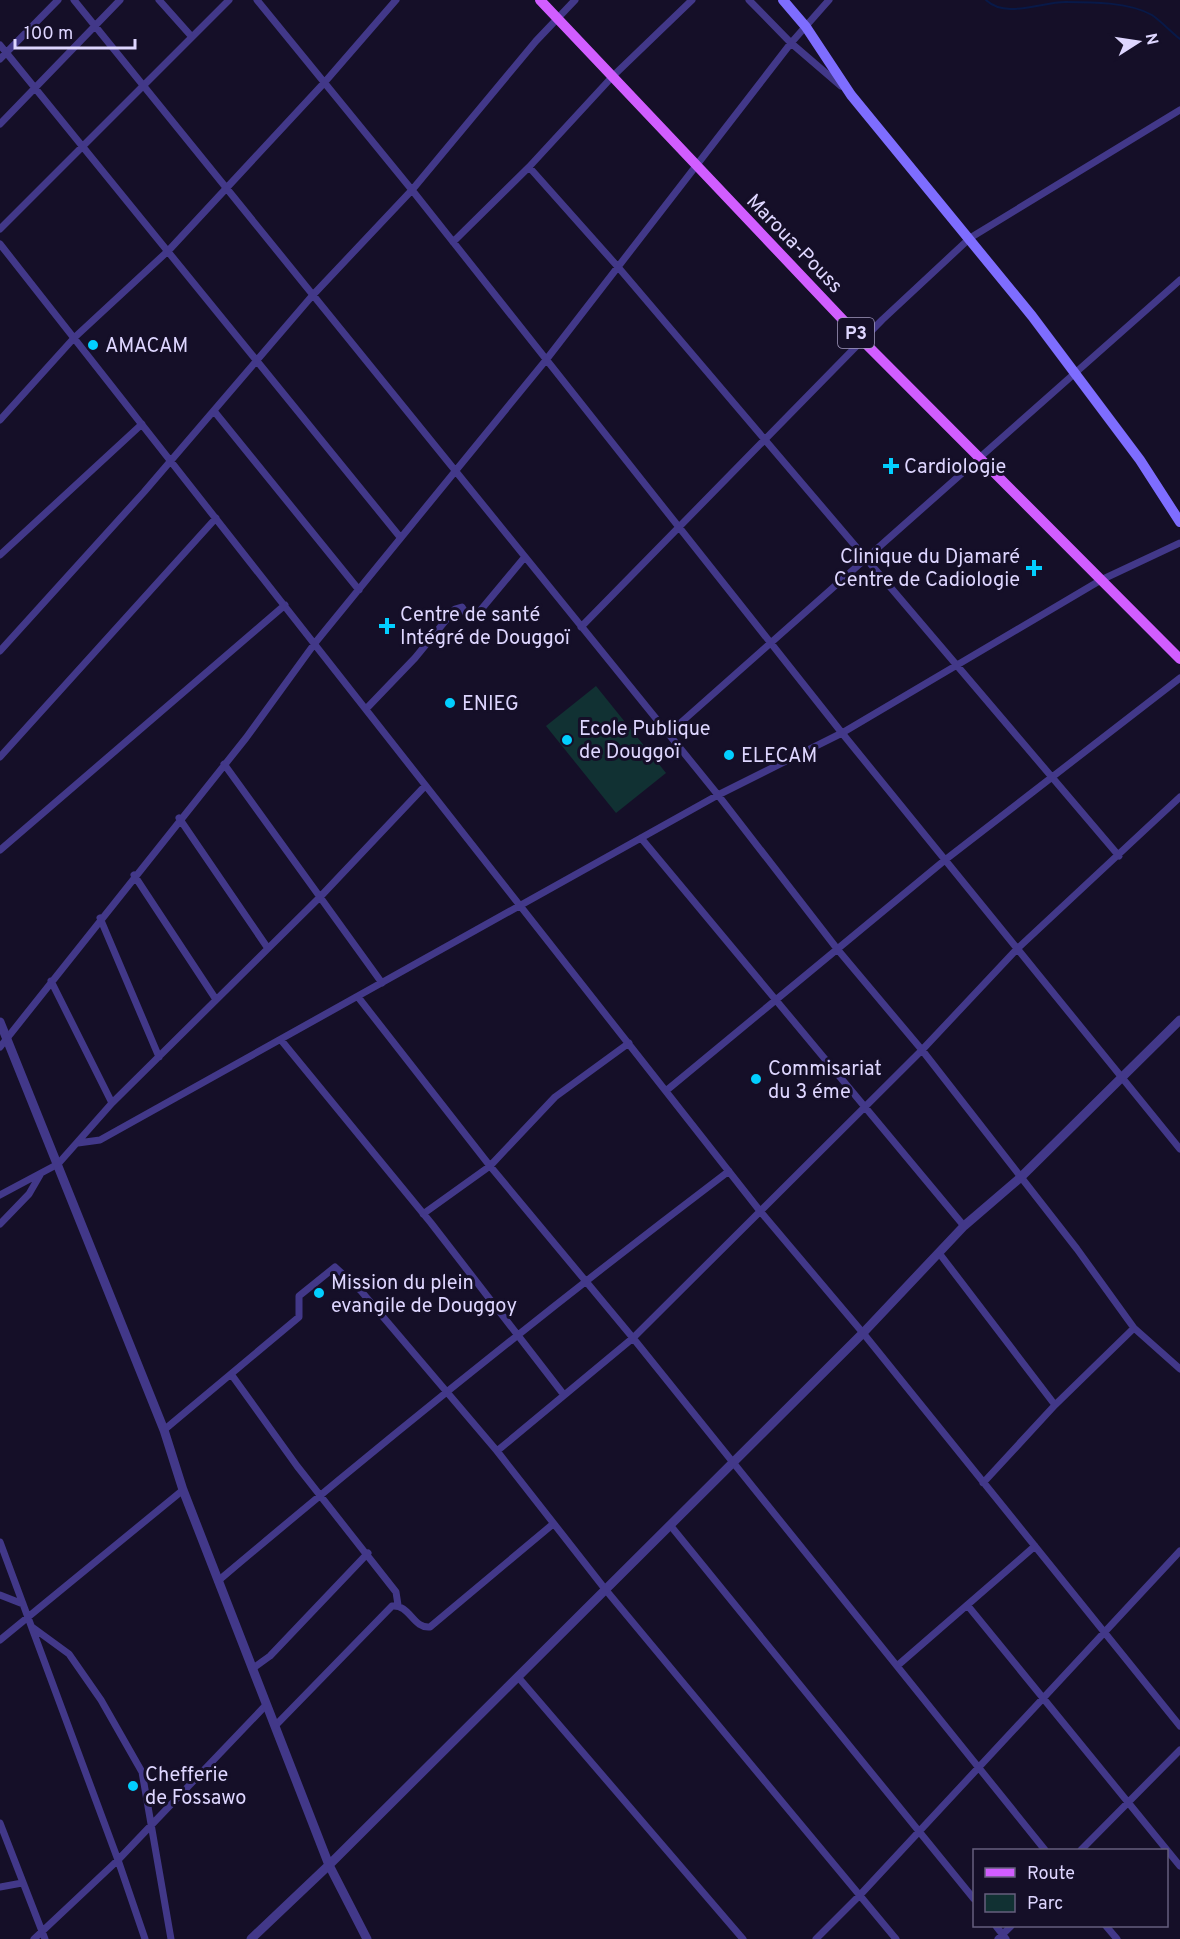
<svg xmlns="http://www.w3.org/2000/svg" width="1180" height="1939" font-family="Overpass,sans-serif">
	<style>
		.green { fill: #113133 }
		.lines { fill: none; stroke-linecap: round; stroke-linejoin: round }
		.stream { stroke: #081948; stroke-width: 2 }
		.minor { stroke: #423889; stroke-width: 7 }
		.tertiary { stroke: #423889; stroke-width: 9 }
		.secondary { stroke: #7e6dff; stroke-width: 10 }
		.primary { stroke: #d15dff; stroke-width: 10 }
		.poi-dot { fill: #02cfff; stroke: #150f28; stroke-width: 2 }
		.labels { text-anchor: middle; stroke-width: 6; stroke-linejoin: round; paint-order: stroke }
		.shield { fill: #150f28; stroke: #a29abe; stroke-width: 1.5 }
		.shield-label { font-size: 18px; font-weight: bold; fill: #ded6ff }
		.street-label { font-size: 20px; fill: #ded6ff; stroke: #150f28 }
		.poi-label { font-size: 20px; fill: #ded6ff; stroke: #150f28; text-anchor: start }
	</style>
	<rect width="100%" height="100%" fill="#150f28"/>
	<path class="green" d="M596,686L666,773L616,813L546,726Z"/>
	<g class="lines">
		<path class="stream" d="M986,0C1006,19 1040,2 1066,2C1091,2 1129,2 1152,15C1162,22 1171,32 1180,39"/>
		<path class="minor" d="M74,0L718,795L838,950L922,1050L1077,1249L1134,1328L1055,1405L983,1483
			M159,0L192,37
			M257,0L412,190L842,733L1180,1149
			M749,0L791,43L841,86
			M0,45L400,537
			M0,59L58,0
			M0,124L120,0
			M529,167L618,267L1119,856
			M0,229L229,0
			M453,242L529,167L612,77L692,0
			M0,244L760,1211L863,1333L1180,1726
			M214,411L359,590
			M0,420L74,338L169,250L324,83L396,0
			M0,555L142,424
			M581,627L882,320L970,238L1180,110
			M0,651L144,492L312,296L412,190L536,41L575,0
			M366,709L415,658L455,609L462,607L468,617L474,618L524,558
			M668,734L1180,280
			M0,757L216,518
			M224,764L382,983
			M179,818L267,947
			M641,838L964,1226
			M0,850L285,605
			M134,875L215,998
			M100,918L159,1057
			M51,981L112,1103
			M358,997L490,1166L633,1338L497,1451L605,1589L896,1939
			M281,1040L431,1223L564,1395
			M0,1047L246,738L315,643L546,360L791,43L829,0
			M667,1090L945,860L1180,678
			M78,1143L100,1140L718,795L842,733L1101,580L1180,543
			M0,1195L58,1164L112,1103L321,896L425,786
			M423,1214L490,1166L555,1097L629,1043
			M0,1224L29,1194L40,1175
			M939,1253L1055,1405
			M1134,1328L1180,1369
			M231,1374L297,1466L396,1592L398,1605
			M164,1430L299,1317V1296L335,1267L361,1291L497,1451
			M670,1525L974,1899
			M0,1542L118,1860L145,1939
			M218,1581C385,1440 555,1303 729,1171
			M0,1595L23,1604
			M968,1606L1180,1866
			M32,1627L69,1654L101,1700L142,1772L171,1939
			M0,1640L183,1490
			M897,1666L1035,1546
			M252,1669L270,1656L368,1553
			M518,1677L743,1939
			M275,1726L392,1606C410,1604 413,1629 430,1627L553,1524
			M0,1823L45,1939
			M1045,1850L633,1338L922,1050L1017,949L1180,797
			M1081,1850L1180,1750
			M0,1887L22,1883
			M996,1926L1006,1939
			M1106,1926L1117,1939
			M34,1939L118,1860L266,1705
			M816,1939L860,1895L1180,1551
			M998,1939L1011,1926"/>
		<path class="tertiary" d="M0,1022L164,1430L183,1490L329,1865L367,1939
			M251,1939L329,1865L863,1333L964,1226L1021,1177L1180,1020"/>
		<path class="secondary" d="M783,0L806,27L851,95L1032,316L1140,460L1180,522"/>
		<path class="primary" d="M540,0L862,340L1180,659"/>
	</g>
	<g class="poi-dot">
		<circle cx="93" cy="345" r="6"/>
		<path d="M888 457h6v6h6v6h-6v6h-6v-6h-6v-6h6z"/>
		<path d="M1031 559h6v6h6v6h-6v6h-6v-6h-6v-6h6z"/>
		<path d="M384 617h6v6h6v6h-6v6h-6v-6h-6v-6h6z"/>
		<circle cx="450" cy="703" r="6"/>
		<circle cx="567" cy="740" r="6"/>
		<circle cx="729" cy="755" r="6"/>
		<circle cx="756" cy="1079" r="6"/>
		<circle cx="319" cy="1293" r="6"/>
		<circle cx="133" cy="1786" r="6"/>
	</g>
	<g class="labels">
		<rect class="shield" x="838" y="318" width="36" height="30" rx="4.5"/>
		<g class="shield-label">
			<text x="856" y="339">P3</text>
		</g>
		<g class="street-label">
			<text transform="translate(795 243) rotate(46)" y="7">Maroua-Pouss</text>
		</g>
		<g class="poi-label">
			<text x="105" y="352">AMACAM</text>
			<text x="904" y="473">Cardiologie</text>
			<text x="1020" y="563" text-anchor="end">Clinique du Djamaré<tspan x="1020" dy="23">Centre de Cadiologie</tspan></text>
			<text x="400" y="621">Centre de santé<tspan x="400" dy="23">Intégré de Douggoï</tspan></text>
			<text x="462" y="710">ENIEG</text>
			<text x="579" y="735">Ecole Publique<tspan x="579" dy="23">de Douggoï</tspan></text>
			<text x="741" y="762">ELECAM</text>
			<text x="768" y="1075">Commisariat<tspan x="768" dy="23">du 3 éme</tspan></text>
			<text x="331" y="1289">Mission du plein<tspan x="331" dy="23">evangile de Douggoy</tspan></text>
			<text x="145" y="1781">Chefferie<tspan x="145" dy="23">de Fossawo</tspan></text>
		</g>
	</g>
	<rect x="973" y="1849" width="195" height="78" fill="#150f28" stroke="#655f7e" stroke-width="1.5"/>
	<rect x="985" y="1868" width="30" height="9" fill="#d15dff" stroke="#655f7e" stroke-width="1.5"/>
	<text x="1027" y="1879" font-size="18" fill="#ded6ff">Route</text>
	<rect x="985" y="1894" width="30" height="18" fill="#113133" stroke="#655f7e" stroke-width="1.5"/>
	<text x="1027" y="1909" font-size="18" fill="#ded6ff">Parc</text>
	<g transform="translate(1138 42) rotate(78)" stroke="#150f28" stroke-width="4.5" paint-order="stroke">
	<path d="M0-4.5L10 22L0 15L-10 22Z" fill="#ded6ff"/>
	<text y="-9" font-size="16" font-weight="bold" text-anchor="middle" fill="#ded6ff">N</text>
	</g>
	<path d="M15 39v9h120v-9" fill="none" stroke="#ded6ff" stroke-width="3"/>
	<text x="24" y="39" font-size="18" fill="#ded6ff" stroke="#150f28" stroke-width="4.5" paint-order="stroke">100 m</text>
</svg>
